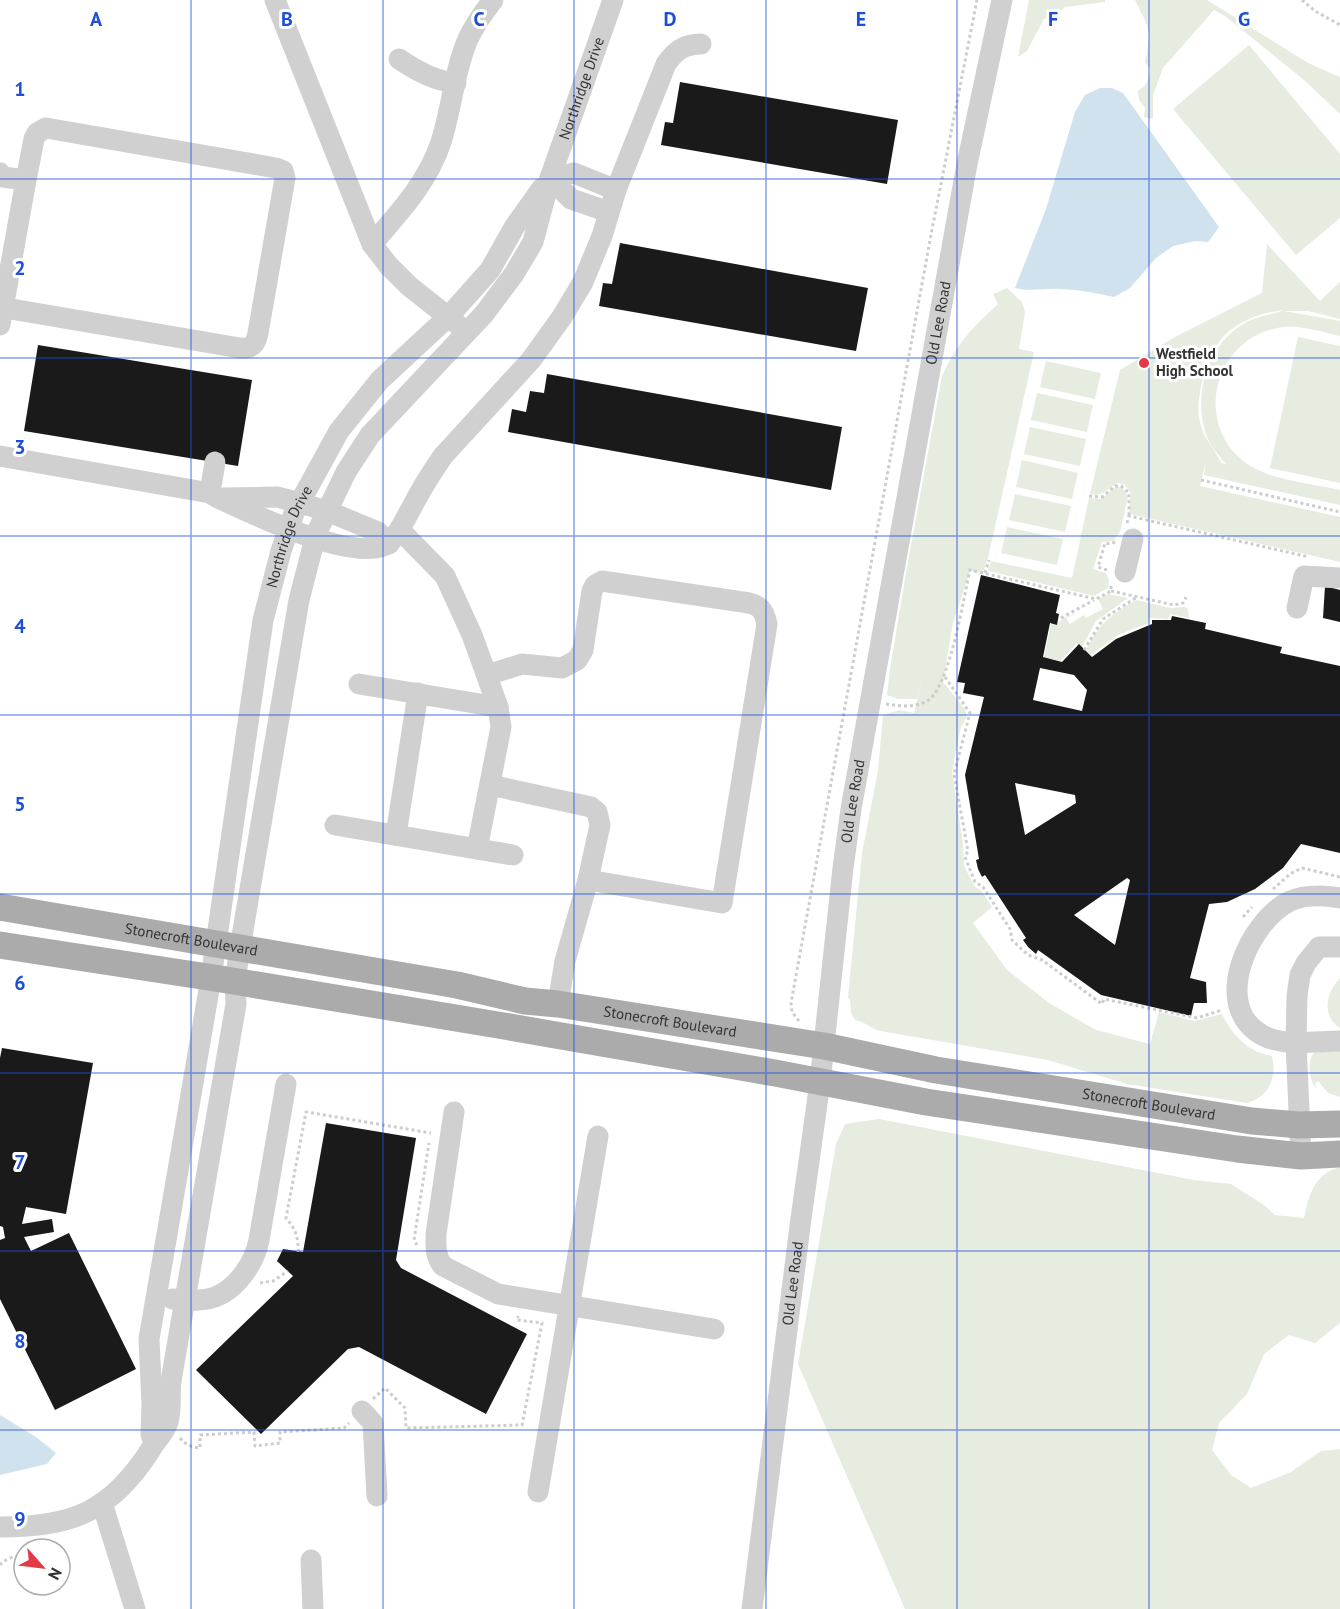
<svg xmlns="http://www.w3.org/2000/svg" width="1340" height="1609" font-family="'PT Sans',sans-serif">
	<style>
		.green { fill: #e6ecdf; fill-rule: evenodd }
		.water { fill: #cfe2ee }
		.building { fill: #1a1a1a; fill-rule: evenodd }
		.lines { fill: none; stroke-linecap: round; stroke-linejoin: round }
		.path { stroke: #cdcdcd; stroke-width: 3; stroke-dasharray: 3 3; stroke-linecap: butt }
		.minor { stroke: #d0d0d0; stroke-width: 21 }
		.major { stroke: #ababab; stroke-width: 27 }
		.grid { fill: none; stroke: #1d4ed8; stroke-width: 1.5; stroke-opacity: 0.55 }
		.poi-dot { fill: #e63946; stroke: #fff; stroke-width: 2 }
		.labels { text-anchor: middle; stroke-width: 6; stroke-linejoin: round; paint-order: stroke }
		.street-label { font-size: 15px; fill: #333; stroke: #fff }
		.poi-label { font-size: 15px; font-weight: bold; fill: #333; stroke: #fff; text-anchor: start }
		.grid-label { font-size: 20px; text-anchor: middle; font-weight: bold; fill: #1d4ed8; stroke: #fff; stroke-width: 6; stroke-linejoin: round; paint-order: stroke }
	</style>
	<rect width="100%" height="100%" fill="#fff"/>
	<path class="green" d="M1029,0H1105V2L1065,7L1056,15L1044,19L1027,51L1018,57Z
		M1135,0H1207L1308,63L1340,77V114L1304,80L1225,16L1214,10L1163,68L1153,95V119L1144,117L1145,108L1139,100L1138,91C1147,85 1149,80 1150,69L1145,62C1153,29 1149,29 1135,0Z
		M1249,45L1340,154V218L1296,255L1173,109Z
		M1267,244L1320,301L1340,282V319L1308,311H1284L1340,321V336C1318,331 1295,323 1273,329C1215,343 1195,420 1241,459C1264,480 1310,483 1340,490V505L1204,475L1206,460L1200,486L1340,517V562L1130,514L1129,512L1131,494L1125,485L1118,483C1107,487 1104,498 1090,494L1120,370L1173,338L1262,293ZM1284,310C1272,315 1257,316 1245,323C1206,345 1192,397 1207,437C1211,447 1219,455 1226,464L1221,463C1214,446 1203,440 1199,418C1196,393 1208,349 1228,332C1244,319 1264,312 1284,310Z
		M1007,288L1022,302L1025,312L1019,349L1034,352L988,558L983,573L970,571L953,623L943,682L965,709L967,717L961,727L952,772L963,844L964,866L975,887L981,890L992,907L973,923L1007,970L1049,1003L1096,1030L1150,1044L1159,1012L1195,1021L1222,1014C1232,1035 1248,1052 1272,1056C1277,1078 1269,1097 1247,1103L1127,1084L1048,1060L880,1031C870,1028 864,1021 855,1020L851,1013L850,999L848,998L862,853L878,771L883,715L900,710L914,713L923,676L917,699H898L887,695L890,669L907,567L942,376C957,343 972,328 998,304L993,294Z
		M1298,337L1340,346V483L1270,468Z
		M1046,361L1101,373L1095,399L1040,387Z
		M1037,393L1093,405L1087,432L1031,420Z
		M1030,427L1086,439L1080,466L1024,454Z
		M1022,460L1078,473L1072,499L1016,487Z
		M1116,487H1122L1128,497L1120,532L1113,541L1102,542L1093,569L1106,573L1109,580L1108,588L1094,596L988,571L991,561L1072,578L1089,498L1101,499Z
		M1015,494L1071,506L1065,532L1009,520Z
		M1007,527L1063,539L1057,565L1001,553Z
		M1108,594L1128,598L1096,621L1082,647L1077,643L1060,661L1044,657L1051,623L1057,625L1063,618L1083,611L1066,618L1070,624L1084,615L1086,618L1103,609L1098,599Z
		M1136,600L1171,608L1185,607L1188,609L1189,618L1170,614L1168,619L1150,618L1149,623L1118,635L1091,655L1086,650C1100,622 1110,616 1136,600Z
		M1340,978V1028C1321,1016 1326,992 1340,978Z
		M1340,1049V1097L1328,1093L1318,1081L1315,1084L1316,1089C1309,1077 1306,1062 1315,1051Z
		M879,1119L1194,1180L1231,1184L1264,1205L1275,1215L1304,1218C1309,1195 1314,1174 1340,1167V1323L1315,1343L1289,1335L1264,1354L1247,1394L1219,1423L1212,1450L1231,1475L1251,1488L1291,1472L1321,1451L1340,1449V1609H905L798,1364L836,1144L845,1124Z"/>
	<path class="water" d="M1100,88H1112L1123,93L1219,227L1208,242L1196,241L1173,246L1156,258L1130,288L1114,297C1097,293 1080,290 1062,289C1046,288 1030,292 1015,288L1046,209L1075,112L1085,95Z
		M0,1415L36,1437L56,1453L47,1464L0,1475Z"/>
	<path class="building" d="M680,82L898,120L887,184L661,145L665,122L673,123Z
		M620,243L868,288L856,351L599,306L603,283L612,284Z
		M38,345L252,380L238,466L24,431Z
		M547,374L842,427L831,490L508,432L512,409L526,412L530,391L544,393Z
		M981,575L1060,595L1056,613L1059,614L1057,625L1050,623L1043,657L1062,662L1079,644L1092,657L1116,639L1152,624V620H1171L1172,616L1206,623L1205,629L1282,647L1280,653L1340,666V853L1301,844L1283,868L1255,889L1227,902L1209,904L1190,978L1206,982L1207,1003H1194L1191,1016L1101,995L1038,950L1036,954L1028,947L1023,940L1026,938L985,875L982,877L978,869L976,860L979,859L965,775L984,697L963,693L965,683L957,682ZM1040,668L1074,675L1087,690L1082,711L1033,700ZM1015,783L1075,795L1076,803L1025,835ZM1127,878L1130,880L1115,945L1074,915Z
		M1325,586L1340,590V622L1323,618Z
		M2,1048L93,1063L66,1214L26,1207L22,1224L52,1219L54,1232L24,1237L31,1251L69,1233L136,1369L55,1410L0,1299V1240L5,1238L3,1227L0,1226V1058Z
		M326,1123L416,1138L396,1260L401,1268L527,1334L486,1414L359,1347L348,1349L261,1434L196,1370L293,1276L277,1261L283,1249L303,1252Z"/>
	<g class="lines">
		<path class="path" d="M1302,0L1315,11L1340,25
			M1201,480L1340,512
			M1089,496L1102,497L1115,486H1121L1129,493V516
			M1127,523L1129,516L1309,557
			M1107,570L1098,567L1105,543L1110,544L1115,542
			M985,573L989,560
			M1111,591L1174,605L1183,603L1186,597
			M1061,618L1094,600
			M1084,650L1103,619L1137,597
			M945,677L970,713L954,774L968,851L965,857L975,882L983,887L1010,929L1012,940L1028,955L1042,960L1102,1004L1104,999L1197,1018L1222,1010
			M886,704C901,706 914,708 927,701C949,690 964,596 970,570L1096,599L1111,591V584
			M1273,889L1290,874L1302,868L1340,877
			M1243,917L1252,907
			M799,1021L792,1012L791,1003L930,240L977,0
			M417,1245L414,1240L429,1143
			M298,1252C299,1238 295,1228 286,1218L306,1112L431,1133
			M260,1283L273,1281L288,1271
			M373,1399L385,1388L405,1408L406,1428L522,1425L542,1323L517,1320L518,1316
			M180,1438C186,1445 191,1447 200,1448V1435L254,1432L255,1446L280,1443V1432L344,1428L349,1423
			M0,1565C4,1559 17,1555 24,1555"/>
		<g class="minor">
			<path d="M275,0L372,244L388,265L409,286L457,324"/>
			<path d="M399,59C417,71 435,81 456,83"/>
			<path d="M0,173L3,177L26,180L0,325"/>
			<path d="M550,178L574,173L616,190"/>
			<path d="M550,178L571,199L609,212"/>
			<path d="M372,244C399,213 428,182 441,142C452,108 454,71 468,39C475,24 483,13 493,0"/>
			<path d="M0,307L240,348C252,349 256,344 258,333L285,178L283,171L276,168L46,128L37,133L34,139L26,180"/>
			<path d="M0,456L210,493L218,498C248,512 363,568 390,542C400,532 405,519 412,507C421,489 432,472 443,456L531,360L562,317L583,282L602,236L616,190L666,64C675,51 684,44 701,44"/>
			<path d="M210,493L215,462"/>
			<path d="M224,498L277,497L300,503L327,511L378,532L389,544"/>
			<path d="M400,530L445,576L472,635L498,707L501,727L477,849"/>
			<path d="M1125,572L1133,539"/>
			<path d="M1297,608L1304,576L1340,578"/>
			<path d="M487,675L522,664L562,668L577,660L583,650L592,591L595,585L602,581L749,603C761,606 764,611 767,624L722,903L588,880L600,825L597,812L591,807L490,785"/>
			<path d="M359,684L498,707"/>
			<path d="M335,825L513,855"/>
			<path d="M396,835L418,693"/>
			<path d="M1340,898C1323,895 1306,894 1290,901C1249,921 1210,1006 1262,1035C1284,1047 1316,1041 1340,1041"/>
			<path d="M558,1004L565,961L588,880"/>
			<path d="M454,1112L436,1234C436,1246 435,1257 443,1266L498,1294L714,1329"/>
			<path d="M1301,1156L1296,1042L1297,996L1300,975L1306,963L1319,947H1340"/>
			<path d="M172,1299C185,1300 202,1302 215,1297C237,1289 255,1262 259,1240L286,1084"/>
			<path d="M362,1411L373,1423L377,1496"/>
			<path id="s1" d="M154,1443L151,1434L152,1404L149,1339L211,978L263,620L281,551L294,513L339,431L380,380L449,316L490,270L515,226L542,188"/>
			<path d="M538,1492L598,1136"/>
			<path d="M102,1503L135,1609"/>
			<path id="s2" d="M0,1527C72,1527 111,1512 151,1449C156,1440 165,1433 168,1422C172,1409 169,1394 171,1381L236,1004L235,981L240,948L299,600L316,534L346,472L370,435L484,314L514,274L533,242L550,178L613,0"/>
			<path d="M311,1560L313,1609"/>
			<path id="s3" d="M752,1609L800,1226L820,1082L843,868L851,809L967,164L1002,0"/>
		</g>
		<g class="major">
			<path id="s4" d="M0,907L457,985L525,1001L558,1004L824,1046L936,1070L1252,1121L1299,1125L1340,1124"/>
			<path d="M0,945L221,979L504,1026L775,1073L926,1102L1237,1149L1301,1156L1340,1154"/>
		</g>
	</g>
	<path class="grid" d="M191,0V1609M383,0V1609M574,0V1609M766,0V1609M957,0V1609M1149,0V1609M0,179H1340M0,358H1340M0,536H1340M0,715H1340M0,894H1340M0,1073H1340M0,1251H1340M0,1430H1340"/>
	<circle class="poi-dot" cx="1144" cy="363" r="6"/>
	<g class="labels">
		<g class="street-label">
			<text dy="5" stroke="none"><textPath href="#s2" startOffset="1641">Northridge Drive</textPath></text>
			<text dy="5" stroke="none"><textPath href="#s3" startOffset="1300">Old Lee Road</textPath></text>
			<text dy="5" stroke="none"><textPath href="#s1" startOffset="920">Northridge Drive</textPath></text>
			<text dy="5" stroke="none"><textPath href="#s3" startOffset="814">Old Lee Road</textPath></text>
			<text dy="5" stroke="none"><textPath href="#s4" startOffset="194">Stonecroft Boulevard</textPath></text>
			<text dy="5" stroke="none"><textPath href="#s4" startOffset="680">Stonecroft Boulevard</textPath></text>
			<text dy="5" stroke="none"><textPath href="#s4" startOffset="1166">Stonecroft Boulevard</textPath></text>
			<text dy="5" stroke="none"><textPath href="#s3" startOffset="328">Old Lee Road</textPath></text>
		</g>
		<g class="poi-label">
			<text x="1156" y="359">Westfield<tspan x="1156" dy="17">High School</tspan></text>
		</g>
	</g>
	<g class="grid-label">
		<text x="96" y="26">A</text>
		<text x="287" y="26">B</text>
		<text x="479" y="26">C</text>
		<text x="670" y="26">D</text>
		<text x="861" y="26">E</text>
		<text x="1053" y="26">F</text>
		<text x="1244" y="26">G</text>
		<text x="20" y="96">1</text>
		<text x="20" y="275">2</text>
		<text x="20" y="454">3</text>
		<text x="20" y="633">4</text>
		<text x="20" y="811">5</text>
		<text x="20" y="990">6</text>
		<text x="20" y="1169">7</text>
		<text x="20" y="1348">8</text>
		<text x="20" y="1526">9</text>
	</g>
	<g transform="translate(42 1567) rotate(118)"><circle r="28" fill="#ffffff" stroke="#adadad" stroke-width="1.5"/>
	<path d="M0-4.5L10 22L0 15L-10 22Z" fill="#e63946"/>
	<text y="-9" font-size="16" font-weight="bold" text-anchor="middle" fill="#333333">N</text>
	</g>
</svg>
